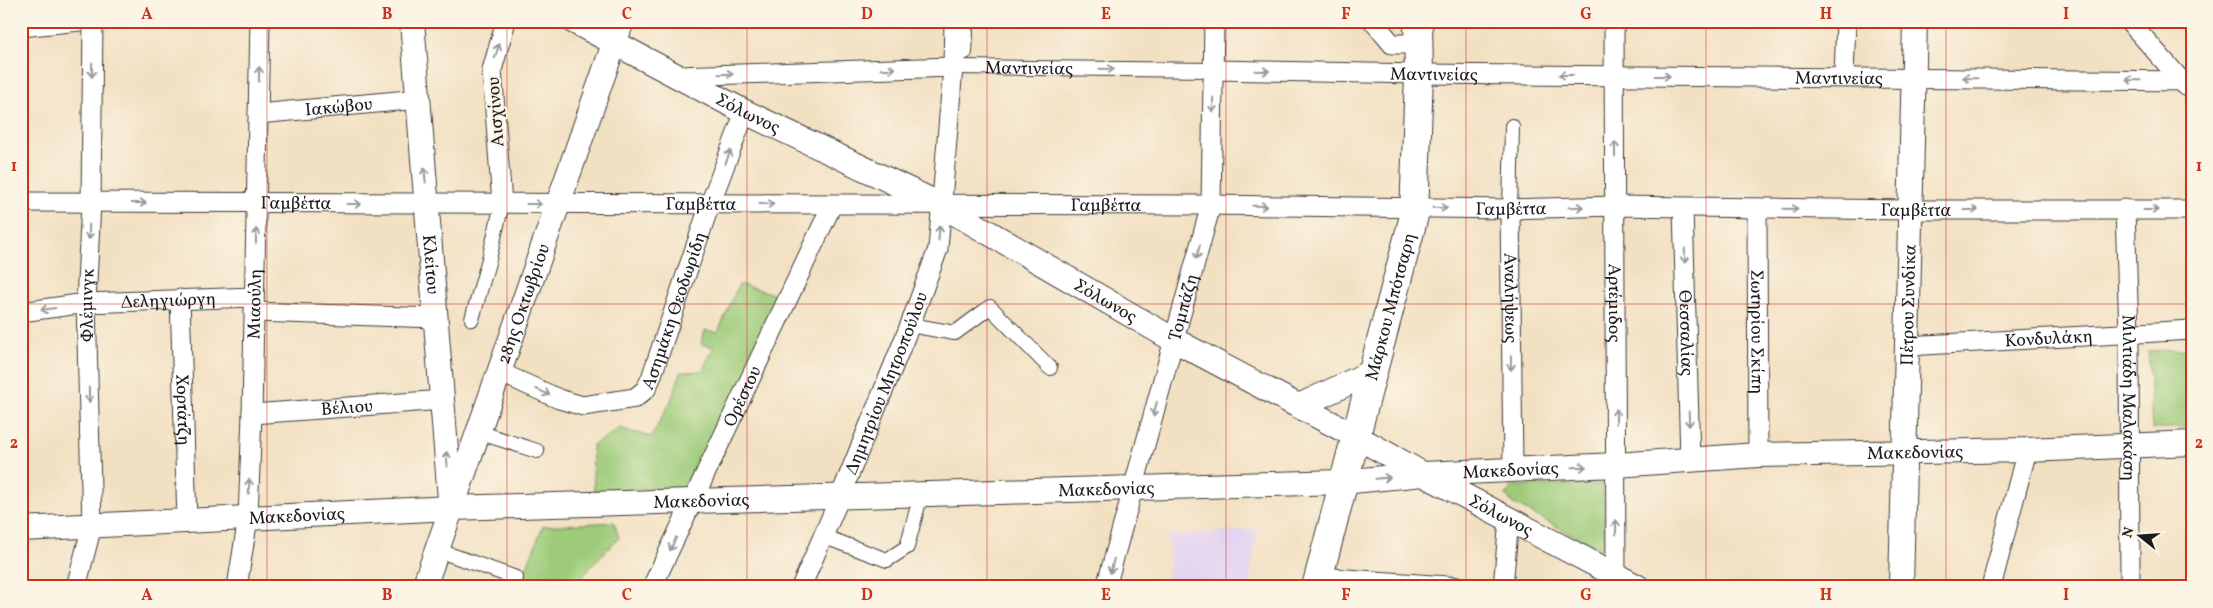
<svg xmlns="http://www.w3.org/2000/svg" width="2213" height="608" font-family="Vollkorn,serif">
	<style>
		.built { fill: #e3d3f2 }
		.green { fill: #9dcb79; stroke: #5c744a }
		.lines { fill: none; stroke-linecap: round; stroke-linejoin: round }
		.service-casing { stroke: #3c3935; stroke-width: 12 }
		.pedestrian-casing { stroke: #3c3935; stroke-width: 16 }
		.minor-casing { stroke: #3c3935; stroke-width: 21 }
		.tertiary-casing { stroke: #3c3935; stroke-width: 26 }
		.secondary-casing { stroke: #3c3935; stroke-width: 30 }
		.service { stroke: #fff; stroke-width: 10 }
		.pedestrian { stroke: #fff; stroke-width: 14 }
		.minor { stroke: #fff; stroke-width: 19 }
		.tertiary { stroke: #fff; stroke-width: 24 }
		.secondary { stroke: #fff; stroke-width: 28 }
		.oneway { stroke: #999 }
		.grid { fill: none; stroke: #c8321e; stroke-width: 1; stroke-opacity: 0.55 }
		.labels { text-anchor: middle; stroke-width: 4.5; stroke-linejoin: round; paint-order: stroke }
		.street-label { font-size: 18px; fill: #1c1c1c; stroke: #fcf5e5 }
		.neatline { fill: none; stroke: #c8321e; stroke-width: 2 }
		.grid-label { font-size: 16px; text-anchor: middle; font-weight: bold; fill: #c8321e }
	</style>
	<rect width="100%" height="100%" fill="#fcf5e5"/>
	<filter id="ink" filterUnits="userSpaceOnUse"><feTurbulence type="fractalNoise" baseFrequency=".02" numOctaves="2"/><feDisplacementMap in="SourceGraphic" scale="10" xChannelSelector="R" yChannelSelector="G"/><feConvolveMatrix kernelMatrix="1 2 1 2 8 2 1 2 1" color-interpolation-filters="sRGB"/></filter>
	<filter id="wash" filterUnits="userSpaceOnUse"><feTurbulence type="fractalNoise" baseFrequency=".0096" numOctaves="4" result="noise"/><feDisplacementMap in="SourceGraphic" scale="20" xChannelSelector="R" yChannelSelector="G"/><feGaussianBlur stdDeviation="1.12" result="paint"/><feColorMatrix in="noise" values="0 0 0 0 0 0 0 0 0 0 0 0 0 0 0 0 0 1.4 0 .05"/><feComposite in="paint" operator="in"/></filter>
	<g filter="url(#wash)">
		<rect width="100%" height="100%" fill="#f2e0c2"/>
		<path class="built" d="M1257,529L1249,587H1165L1170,564L1167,536Z"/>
		<path class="green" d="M739,284L785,297L698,488L594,491L592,446L620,428L651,437L670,403L681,372L702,371L714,347L701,344L705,330L718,332Z
			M2192,349V427L2152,429L2148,351Z
			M1603,484L1605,552L1512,503L1506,495L1511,486Z
			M614,522L619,538L591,566L575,587H519L543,526Z"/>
	</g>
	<g filter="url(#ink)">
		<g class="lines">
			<g class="service-casing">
				<path id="service" d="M954,60L967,53L968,32L961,28"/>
			</g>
			<g class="pedestrian-casing">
				<g id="pedestrian">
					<path id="s1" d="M953,67L1214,70"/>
					<path d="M1510,209L1512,126"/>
					<path d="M472,319L489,259L502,204"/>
					<path d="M910,325L955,333L990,307L1050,368"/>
					<path d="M478,432L537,451"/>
					<path d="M822,536L887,560L907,547L921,494"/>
					<path d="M437,550L516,578L513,587"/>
				</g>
			</g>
			<g class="minor-casing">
				<g id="minor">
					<path d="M1373,21L1392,44H1418"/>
					<path id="s2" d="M1614,21L1616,587"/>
					<path d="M2129,21L2186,86"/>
					<path d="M21,27L80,21"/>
					<path id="s3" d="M1214,70L1419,74L2192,81"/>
					<path d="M677,76L953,67"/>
					<path d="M1844,77L1846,21"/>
					<path id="s4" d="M258,114L419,99"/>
					<path id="s5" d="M21,202L1211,205L1510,209L1615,206L1910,210H2192"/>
					<path d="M502,204L492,70L506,21"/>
					<path id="s6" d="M1683,208L1690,459"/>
					<path id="s7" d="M1757,208L1758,455"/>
					<path id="s8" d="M1510,209L1513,469"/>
					<path id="s9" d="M2125,209L2129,334L2130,587"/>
					<path id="s10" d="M180,299L187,521"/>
					<path id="s11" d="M21,312L86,303L254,297"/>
					<path d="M254,312L436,318"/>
					<path id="s12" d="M1907,346L2192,330"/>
					<path id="s13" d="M499,372L559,399L583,406L635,398L646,389L651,378L710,204L745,112"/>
					<path id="s14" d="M252,414L443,400"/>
					<path d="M1318,577L1462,587"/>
					<path id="s15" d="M76,587L92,526L86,303L91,203L93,21"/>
					<path id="s16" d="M237,587L248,518L252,414L260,21"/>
					<path id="s17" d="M652,587L832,205"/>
					<path id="s18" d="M801,587L840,497L910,325L938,249L953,67L954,21"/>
					<path id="s19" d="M1106,587L1211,205L1214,21"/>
					<path d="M1503,587L1509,519"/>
					<path d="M1991,587L2027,450"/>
				</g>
			</g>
			<g class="tertiary-casing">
				<g id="tertiary">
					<path id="s20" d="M412,21L450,499"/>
					<path id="s21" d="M573,21L745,112L941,205L1174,340L1355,436L1423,474L1638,587"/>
					<path d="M1299,406L1372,372"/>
					<path id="s22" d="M21,529L451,508L1342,482L1423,474L1616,465L1758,455L2027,450L2192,443"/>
					<path id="s23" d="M424,587L622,21"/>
					<path id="s24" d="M1901,587L1915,21"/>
				</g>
			</g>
			<g class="secondary-casing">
				<g id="secondary">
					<path id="s25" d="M1316,587L1414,216L1419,74L1418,21"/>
				</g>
			</g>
			<use href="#service" class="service"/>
			<use href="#pedestrian" class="pedestrian"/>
			<use href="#minor" class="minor"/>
			<use href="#tertiary" class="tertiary"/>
			<use href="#secondary" class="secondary"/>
		</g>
		<defs><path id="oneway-shaft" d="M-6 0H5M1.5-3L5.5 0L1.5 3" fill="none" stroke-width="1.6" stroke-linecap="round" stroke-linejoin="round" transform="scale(1.25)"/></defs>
		<g class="oneway">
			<use href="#oneway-shaft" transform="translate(497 51) rotate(-74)"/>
			<use href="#oneway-shaft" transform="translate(888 69) rotate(-2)"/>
			<use href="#oneway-shaft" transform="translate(1107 69) rotate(1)"/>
			<use href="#oneway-shaft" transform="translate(92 70) rotate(91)"/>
			<use href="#oneway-shaft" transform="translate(1262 71) rotate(1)"/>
			<use href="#oneway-shaft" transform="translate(259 74) rotate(-89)"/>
			<use href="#oneway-shaft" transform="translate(726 74) rotate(-2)"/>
			<use href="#oneway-shaft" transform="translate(1566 75) rotate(-180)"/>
			<use href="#oneway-shaft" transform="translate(1663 76)"/>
			<use href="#oneway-shaft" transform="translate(1970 78) rotate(-179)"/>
			<use href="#oneway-shaft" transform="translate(2133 80) rotate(-179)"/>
			<use href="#oneway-shaft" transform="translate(1213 105) rotate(91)"/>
			<use href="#oneway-shaft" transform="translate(1615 149) rotate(-90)"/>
			<use href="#oneway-shaft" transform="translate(728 157) rotate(-69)"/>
			<use href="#oneway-shaft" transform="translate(425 175) rotate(-95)"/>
			<use href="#oneway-shaft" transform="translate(139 203)"/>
			<use href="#oneway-shaft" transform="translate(354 204)"/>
			<use href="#oneway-shaft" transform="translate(534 204)"/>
			<use href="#oneway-shaft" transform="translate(767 204)"/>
			<use href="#oneway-shaft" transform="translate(1260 206) rotate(1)"/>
			<use href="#oneway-shaft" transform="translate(1576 207) rotate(-2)"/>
			<use href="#oneway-shaft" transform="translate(1440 208) rotate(1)"/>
			<use href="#oneway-shaft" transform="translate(1791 209) rotate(1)"/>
			<use href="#oneway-shaft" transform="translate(1971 210)"/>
			<use href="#oneway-shaft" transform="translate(2151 210)"/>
			<use href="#oneway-shaft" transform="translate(89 232) rotate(92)"/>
			<use href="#oneway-shaft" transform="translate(939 233) rotate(-86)"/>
			<use href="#oneway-shaft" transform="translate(256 236) rotate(-89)"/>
			<use href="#oneway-shaft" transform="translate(1198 252) rotate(105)"/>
			<use href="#oneway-shaft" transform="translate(1685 256) rotate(88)"/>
			<use href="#oneway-shaft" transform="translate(48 309) rotate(172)"/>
			<use href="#oneway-shaft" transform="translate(1511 363) rotate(89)"/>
			<use href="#oneway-shaft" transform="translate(543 392) rotate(24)"/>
			<use href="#oneway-shaft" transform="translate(89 395) rotate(89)"/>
			<use href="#oneway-shaft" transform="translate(1155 409) rotate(105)"/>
			<use href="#oneway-shaft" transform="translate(1616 416) rotate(-90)"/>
			<use href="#oneway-shaft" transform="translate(1689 419) rotate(88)"/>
			<use href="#oneway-shaft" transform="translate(447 459) rotate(-94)"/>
			<use href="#oneway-shaft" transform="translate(1579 467) rotate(-2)"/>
			<use href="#oneway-shaft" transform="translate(1383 478) rotate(-5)"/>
			<use href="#oneway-shaft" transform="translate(249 486) rotate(-88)"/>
			<use href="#oneway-shaft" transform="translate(1616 527) rotate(-90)"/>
			<use href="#oneway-shaft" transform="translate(673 544) rotate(116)"/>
			<use href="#oneway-shaft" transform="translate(1112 566) rotate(105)"/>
		</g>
	</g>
	<path class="grid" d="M267,21V587M507,21V587M747,21V587M987,21V587M1226,21V587M1466,21V587M1706,21V587M1946,21V587M21,304H2192"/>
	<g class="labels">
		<g class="street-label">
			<text dy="6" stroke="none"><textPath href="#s1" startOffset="76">Μαντινείας</textPath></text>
			<text dy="6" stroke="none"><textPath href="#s3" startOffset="220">Μαντινείας</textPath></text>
			<text dy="6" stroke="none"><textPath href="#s3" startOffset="625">Μαντινείας</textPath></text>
			<text dy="6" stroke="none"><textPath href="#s4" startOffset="81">Ιακώβου</textPath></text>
			<text transform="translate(495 112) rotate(-94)" y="6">Αισχίνου</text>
			<text dy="6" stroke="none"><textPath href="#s21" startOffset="198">Σόλωνος</textPath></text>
			<text dy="6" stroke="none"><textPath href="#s5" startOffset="275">Γαμβέττα</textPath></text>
			<text dy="6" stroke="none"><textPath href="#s5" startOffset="680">Γαμβέττα</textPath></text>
			<text dy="6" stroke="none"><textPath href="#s5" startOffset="1085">Γαμβέττα</textPath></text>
			<text dy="6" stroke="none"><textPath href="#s5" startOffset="1490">Γαμβέττα</textPath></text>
			<text dy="6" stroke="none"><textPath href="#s5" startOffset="1895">Γαμβέττα</textPath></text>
			<text dy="6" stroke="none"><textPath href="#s20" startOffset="244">Κλείτου</textPath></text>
			<text dy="6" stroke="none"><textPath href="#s8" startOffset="89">Αναλήψεως</textPath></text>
			<text dy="6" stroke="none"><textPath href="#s11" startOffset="148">Δεληγιώργη</textPath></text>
			<text dy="6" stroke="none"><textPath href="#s21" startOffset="602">Σόλωνος</textPath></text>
			<text dy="6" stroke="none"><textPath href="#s16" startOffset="284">Μιαούλη</textPath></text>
			<text dy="6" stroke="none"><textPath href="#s23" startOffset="300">28ης Οκτωβρίου</textPath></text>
			<text dy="6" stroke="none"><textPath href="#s2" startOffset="282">Αρτέμιδος</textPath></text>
			<text dy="6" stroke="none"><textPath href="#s24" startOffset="282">Πέτρου Συνδίκα</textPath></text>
			<text dy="6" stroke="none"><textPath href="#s15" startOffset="284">Φλέμινγκ</textPath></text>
			<text dy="6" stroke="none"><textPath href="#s19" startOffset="290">Τομπάζη</textPath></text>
			<text dy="6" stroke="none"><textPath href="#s25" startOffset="290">Μάρκου Μπότσαρη</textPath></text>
			<text dy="6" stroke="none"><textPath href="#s13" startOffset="241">Ασημάκη Θεοδωρίδη</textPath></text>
			<text dy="6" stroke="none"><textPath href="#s7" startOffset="124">Σωτηρίου Σκίπη</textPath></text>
			<text dy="6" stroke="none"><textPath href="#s6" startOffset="125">Θεσσαλίας</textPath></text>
			<text dy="6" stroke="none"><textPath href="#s12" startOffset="142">Κονδυλάκη</textPath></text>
			<text dy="6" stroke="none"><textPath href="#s18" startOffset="221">Δημητρίου Μητροπούλου</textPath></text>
			<text dy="6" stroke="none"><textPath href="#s17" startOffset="211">Ορέστου</textPath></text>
			<text dy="6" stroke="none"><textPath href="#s9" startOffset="189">Μιλτιάδη Μαλακάση</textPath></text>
			<text dy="6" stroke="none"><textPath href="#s14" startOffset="95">Βέλιου</textPath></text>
			<text dy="6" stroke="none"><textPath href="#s10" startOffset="111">Χορτάτζη</textPath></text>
			<text dy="6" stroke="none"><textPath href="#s22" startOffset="1896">Μακεδονίας</textPath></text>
			<text dy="6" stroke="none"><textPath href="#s22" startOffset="1491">Μακεδονίας</textPath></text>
			<text dy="6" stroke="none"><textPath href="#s22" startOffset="1086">Μακεδονίας</textPath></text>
			<text dy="6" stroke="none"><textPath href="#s22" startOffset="681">Μακεδονίας</textPath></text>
			<text dy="6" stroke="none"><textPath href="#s22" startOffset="276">Μακεδονίας</textPath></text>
			<text dy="6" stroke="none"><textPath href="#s21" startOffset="1052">Σόλωνος</textPath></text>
		</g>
	</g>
	<rect width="2213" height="608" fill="none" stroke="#fcf5e5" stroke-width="55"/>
	<g transform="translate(2140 536) rotate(287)" stroke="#fcf5e5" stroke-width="4" paint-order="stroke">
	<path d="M0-4L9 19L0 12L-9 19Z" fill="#1c1c1c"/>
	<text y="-8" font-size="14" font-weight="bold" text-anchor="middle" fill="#1c1c1c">N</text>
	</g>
	<rect x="28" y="28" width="2158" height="552" class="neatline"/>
	<g class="grid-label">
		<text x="147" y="19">A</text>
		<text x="387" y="19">B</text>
		<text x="627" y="19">C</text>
		<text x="867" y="19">D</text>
		<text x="1106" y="19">E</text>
		<text x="1346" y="19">F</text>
		<text x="1586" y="19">G</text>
		<text x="1826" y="19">H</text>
		<text x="2066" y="19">I</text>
		<text x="14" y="171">1</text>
		<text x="2199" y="171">1</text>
		<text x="14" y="448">2</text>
		<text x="2199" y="448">2</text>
		<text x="147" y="600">A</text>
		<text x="387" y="600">B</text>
		<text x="627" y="600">C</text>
		<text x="867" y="600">D</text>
		<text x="1106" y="600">E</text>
		<text x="1346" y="600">F</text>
		<text x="1586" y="600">G</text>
		<text x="1826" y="600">H</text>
		<text x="2066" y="600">I</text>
	</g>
</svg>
